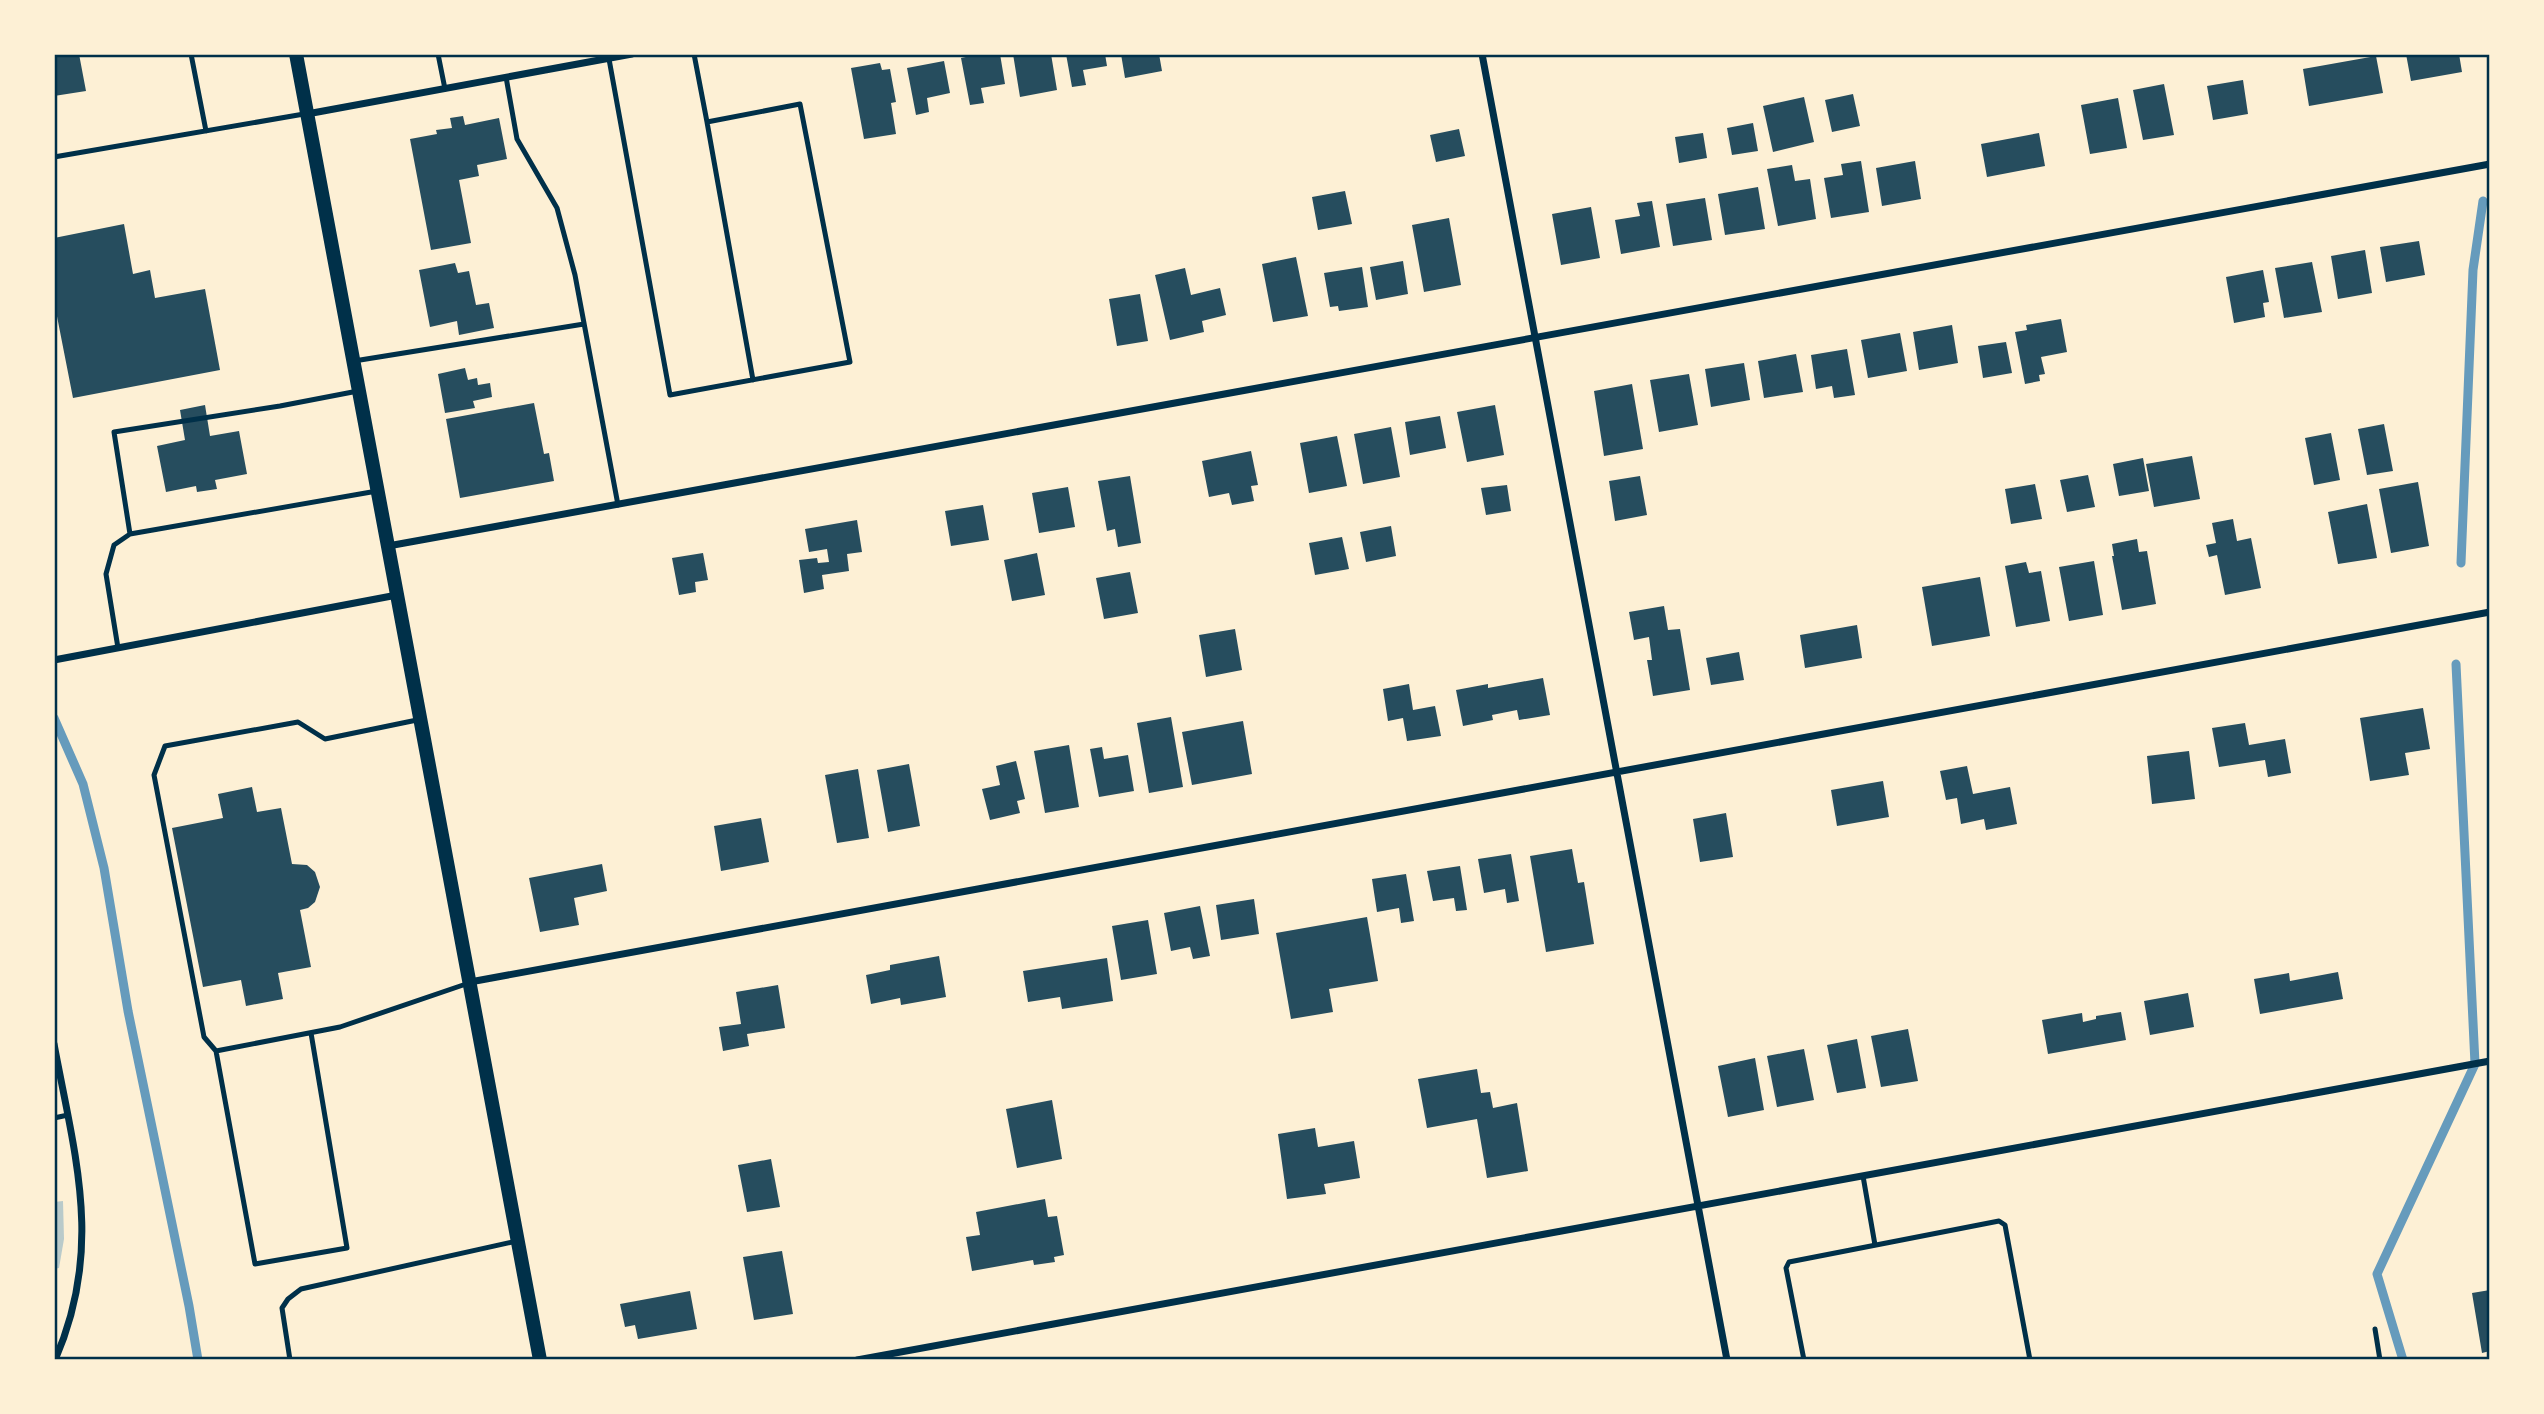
<svg xmlns="http://www.w3.org/2000/svg" width="2544" height="1414" font-family="'Archivo Narrow',sans-serif">
	<style>
		.green { fill: #b9caca }
		.lines { fill: none; stroke-linecap: round; stroke-linejoin: round }
		.stream { stroke: #669bbc; stroke-width: 9 }
		.building { fill: #264d5e }
		.service { stroke: #003049; stroke-width: 5 }
		.minor { stroke: #003049; stroke-width: 7 }
		.secondary { stroke: #003049; stroke-width: 14 }
		.neatline { fill: none; stroke: #003049; stroke-width: 2.5 }
	</style>
	<rect width="100%" height="100%" fill="#fdf0d5"/>
	<path class="green" d="M63,1201L64,1239L59,1268L54,1269V1202Z"/>
	<g class="lines">
		<path class="stream" d="M2461,563L2473,270L2483,201
			M54,718L83,784L104,868L128,1011L189,1306L198,1360
			M2403,1360L2377,1274L2475,1064L2456,664"/>
	</g>
	<path class="building" d="M54,54H79L86,91L54,96Z
		M980,54H1000L1005,84L981,88L984,103L970,105L961,58Z
		M1013,54H1051L1057,90L1020,97Z
		M1066,54H1105L1107,66L1083,70L1086,85L1072,87Z
		M1121,54H1159L1162,71L1125,78Z
		M2406,54H2459L2462,72L2411,81Z
		M2376,56L2383,93L2309,106L2303,69Z
		M944,61L950,93L927,98L929,112L916,115L907,68Z
		M880,63L882,70L890,69L896,102L891,103L896,134L864,139L851,68Z
		M2243,80L2248,114L2213,120L2207,86Z
		M2164,84L2174,135L2143,140L2133,90Z
		M1853,94L1860,126L1832,132L1825,100Z
		M1804,97L1814,142L1773,152L1763,106Z
		M2118,98L2127,148L2090,154L2081,105Z
		M463,116L465,125L499,118L507,159L477,165L479,176L459,180L471,243L431,250L410,139L437,134L436,130L452,128L450,118Z
		M1753,123L1758,151L1732,155L1727,128Z
		M1459,129L1465,156L1436,162L1430,135Z
		M1703,133L1707,158L1679,163L1675,137Z
		M2039,133L2045,166L1987,177L1981,144Z
		M1861,161L1869,212L1831,218L1824,178L1843,175L1841,164Z
		M1915,161L1921,199L1882,206L1876,168Z
		M1792,165L1795,181L1810,179L1816,219L1778,226L1767,169Z
		M1758,187L1765,229L1725,235L1718,194Z
		M1345,191L1352,224L1318,230L1312,197Z
		M1705,198L1712,240L1673,246L1666,204Z
		M1652,201L1660,247L1621,254L1615,220L1640,216L1637,203Z
		M1591,207L1600,258L1561,265L1552,214Z
		M1449,218L1461,285L1424,292L1412,225Z
		M124,224L133,274L150,270L155,298L205,289L220,370L73,398L54,301V238Z
		M2419,241L2425,275L2386,282L2380,247Z
		M2365,250L2372,293L2338,299L2331,256Z
		M1296,257L1308,316L1273,322L1262,264Z
		M1403,261L1408,294L1376,300L1370,267Z
		M2312,262L2322,312L2284,318L2275,268Z
		M455,263L458,273L469,271L476,305L489,303L494,328L459,335L457,321L430,327L419,270Z
		M1362,267L1368,307L1339,311L1338,306L1330,307L1324,273Z
		M1185,268L1191,295L1220,288L1226,315L1202,321L1204,332L1170,340L1155,275Z
		M2263,270L2269,302L2263,303L2265,317L2234,323L2226,277Z
		M1140,294L1148,341L1117,346L1109,299Z
		M2061,319L2067,352L2041,357L2045,374L2039,375L2040,381L2025,384L2015,332L2027,330L2026,325Z
		M1952,325L1958,363L1919,370L1913,332Z
		M1900,333L1907,371L1868,378L1861,340Z
		M2006,342L2012,373L1983,378L1978,346Z
		M1847,349L1855,395L1834,398L1832,386L1816,389L1811,355Z
		M1796,354L1803,392L1764,398L1758,361Z
		M1744,363L1750,400L1711,407L1705,369Z
		M465,368L468,380L477,378L478,385L490,383L492,397L473,401L475,408L445,413L438,374Z
		M1689,374L1698,425L1659,432L1650,380Z
		M1632,384L1643,449L1604,456L1594,391Z
		M534,403L544,454L549,453L554,481L460,498L446,419Z
		M205,405L210,436L239,431L247,474L215,480L217,489L197,492L196,486L166,492L157,446L185,440L180,410Z
		M1495,405L1504,455L1467,462L1457,412Z
		M1440,416L1446,448L1410,455L1405,422Z
		M2384,424L2393,471L2367,475L2358,429Z
		M1391,427L1400,477L1363,484L1354,434Z
		M2331,433L2340,480L2314,485L2305,438Z
		M1337,436L1347,486L1309,493L1300,443Z
		M1251,451L1258,485L1251,486L1254,501L1232,505L1229,493L1209,497L1202,461Z
		M2192,456L2200,499L2154,507L2146,464Z
		M2143,458L2149,491L2119,496L2113,464Z
		M2088,475L2095,507L2067,512L2060,480Z
		M1130,476L1141,543L1118,547L1115,529L1107,531L1098,481Z
		M1640,476L1647,515L1615,521L1609,481Z
		M2418,482L2429,546L2391,553L2379,489Z
		M2035,484L2042,519L2011,524L2005,489Z
		M1507,485L1511,511L1486,515L1481,488Z
		M1068,487L1075,527L1039,533L1032,493Z
		M2367,504L2377,558L2338,564L2328,512Z
		M983,505L989,540L951,546L945,511Z
		M2233,519L2237,541L2251,538L2261,588L2225,595L2217,555L2209,557L2206,545L2216,543L2212,523Z
		M857,520L862,552L847,554L849,571L822,575L824,589L804,593L799,560L817,558L818,563L829,562L827,549L809,552L805,529Z
		M1391,526L1396,556L1366,562L1360,532Z
		M1342,537L1349,569L1315,575L1309,543Z
		M2137,539L2139,552L2147,551L2156,604L2122,610L2112,556H2114L2112,544Z
		M703,553L708,580L695,582L696,592L679,595L672,558Z
		M1037,553L1045,595L1012,601L1004,560Z
		M2094,561L2103,615L2069,621L2059,567Z
		M2026,562L2029,573L2041,571L2050,621L2016,627L2005,566Z
		M1130,572L1138,613L1104,619L1096,578Z
		M1980,577L1990,636L1932,646L1922,587Z
		M1664,606L1668,630L1680,629L1690,690L1653,696L1647,660H1652L1649,637L1634,640L1629,612Z
		M1857,625L1862,658L1805,668L1800,635Z
		M1235,629L1242,670L1206,677L1199,635Z
		M1739,652L1744,680L1711,685L1706,658Z
		M1543,678L1550,715L1519,720L1517,710L1492,715L1493,720L1463,726L1456,690L1488,684V688Z
		M1409,684L1413,710L1435,706L1441,736L1407,741L1403,718L1388,721L1383,689Z
		M2423,708L2430,749L2405,753L2409,775L2370,781L2360,718Z
		M1171,717L1183,787L1149,793L1137,723Z
		M1243,721L1252,774L1192,785L1182,732Z
		M2245,723L2249,745L2285,739L2291,773L2268,777L2265,760L2219,767L2212,728Z
		M1069,745L1079,807L1045,813L1034,751Z
		M1102,747L1104,759L1128,755L1134,791L1099,797L1090,749Z
		M2189,751L2195,799L2152,804L2147,756Z
		M1016,761L1025,799L1017,801L1020,813L990,820L982,789L1000,785L996,766Z
		M909,764L920,826L888,832L877,770Z
		M1967,766L1973,794L2010,787L2017,824L1986,830L1984,819L1961,824L1957,798L1946,800L1940,771Z
		M858,769L869,838L837,843L825,775Z
		M1883,781L1889,817L1837,826L1831,790Z
		M252,787L257,812L281,808L292,864L307,865L315,872L320,887L315,902L308,908L300,910L311,967L278,973L283,999L246,1006L241,980L203,987L172,828L223,818L218,794Z
		M1726,813L1733,857L1700,862L1693,819Z
		M761,818L769,862L721,871L714,826Z
		M1572,849L1578,883L1584,882L1594,944L1546,952L1530,856Z
		M1511,854L1519,901L1507,903L1505,889L1484,893L1478,859Z
		M602,864L607,891L574,898L579,925L540,932L529,878Z
		M1460,866L1467,910L1456,911L1454,898L1433,901L1427,871Z
		M1406,874L1414,921L1401,923L1399,908L1377,912L1372,879Z
		M1254,899L1259,934L1221,940L1216,905Z
		M1200,906L1210,956L1193,959L1190,947L1171,951L1164,913Z
		M1367,917L1378,981L1329,989L1333,1012L1291,1019L1276,933Z
		M1148,920L1157,974L1121,980L1112,926Z
		M939,956L946,997L901,1005L900,998L871,1004L866,975L890,970V965Z
		M1107,958L1113,1001L1062,1009L1060,997L1028,1002L1023,971Z
		M2338,972L2343,999L2260,1014L2254,979L2289,973L2290,981Z
		M778,985L785,1028L747,1034L749,1046L723,1051L719,1027L741,1024L736,992Z
		M2188,993L2194,1027L2150,1035L2144,1001Z
		M2121,1012L2126,1040L2048,1054L2042,1020L2082,1013L2083,1022L2096,1019V1016Z
		M1908,1029L1918,1081L1881,1087L1871,1036Z
		M1857,1039L1866,1088L1837,1093L1827,1045Z
		M1804,1049L1814,1100L1777,1107L1767,1056Z
		M1755,1058L1764,1110L1728,1117L1718,1066Z
		M1477,1069L1481,1093L1490,1092L1493,1108L1517,1103L1528,1171L1487,1178L1477,1119L1427,1128L1418,1079Z
		M1052,1100L1062,1159L1017,1168L1006,1109Z
		M1315,1128L1318,1147L1354,1141L1360,1178L1324,1184L1326,1194L1287,1199L1278,1134Z
		M771,1159L780,1207L747,1212L738,1165Z
		M1045,1199L1048,1217L1057,1216L1064,1255L1054,1257L1055,1262L1034,1265L1033,1260L972,1271L966,1237L980,1235L976,1212Z
		M782,1251L793,1314L754,1320L743,1257Z
		M2490,1290V1351L2482,1353L2472,1293Z
		M690,1291L697,1329L638,1339L635,1325L625,1327L620,1304Z"/>
	<g class="lines">
		<path class="service" d="M191,54L206,131
			M438,54L445,89
			M609,59L670,395L850,362L800,104L707,122L694,54
			M506,77L517,139L557,208L575,275L618,505
			M707,122L753,380
			M54,157L304,114
			M354,361L584,324
			M130,534L114,432L280,406L358,391
			M118,648L106,574L114,545L130,534L377,491
			M417,720L325,739L298,722L165,746L154,775L204,1037L216,1051L340,1027L469,983
			M216,1051L255,1264L347,1248L311,1033
			M54,1118L68,1115
			M1863,1176L1875,1245
			M2375,1329L2380,1360
			M290,1360L282,1308L288,1299L301,1289L517,1241
			M1804,1360L1786,1268L1789,1262L1999,1221L2005,1225L2030,1360"/>
		<path class="minor" d="M1482,54L1727,1360
			M307,114L632,54
			M388,546L2490,164
			M54,660L397,595
			M470,982L2490,612
			M54,1044C75,1157 104,1248 55,1360
			M857,1360L2490,1061"/>
		<path class="secondary" d="M296,54L540,1360"/>
	</g>
	<rect width="2544" height="1414" fill="none" stroke="#fdf0d5" stroke-width="112"/>
	<rect x="56" y="56" width="2432" height="1302" class="neatline"/>
</svg>
